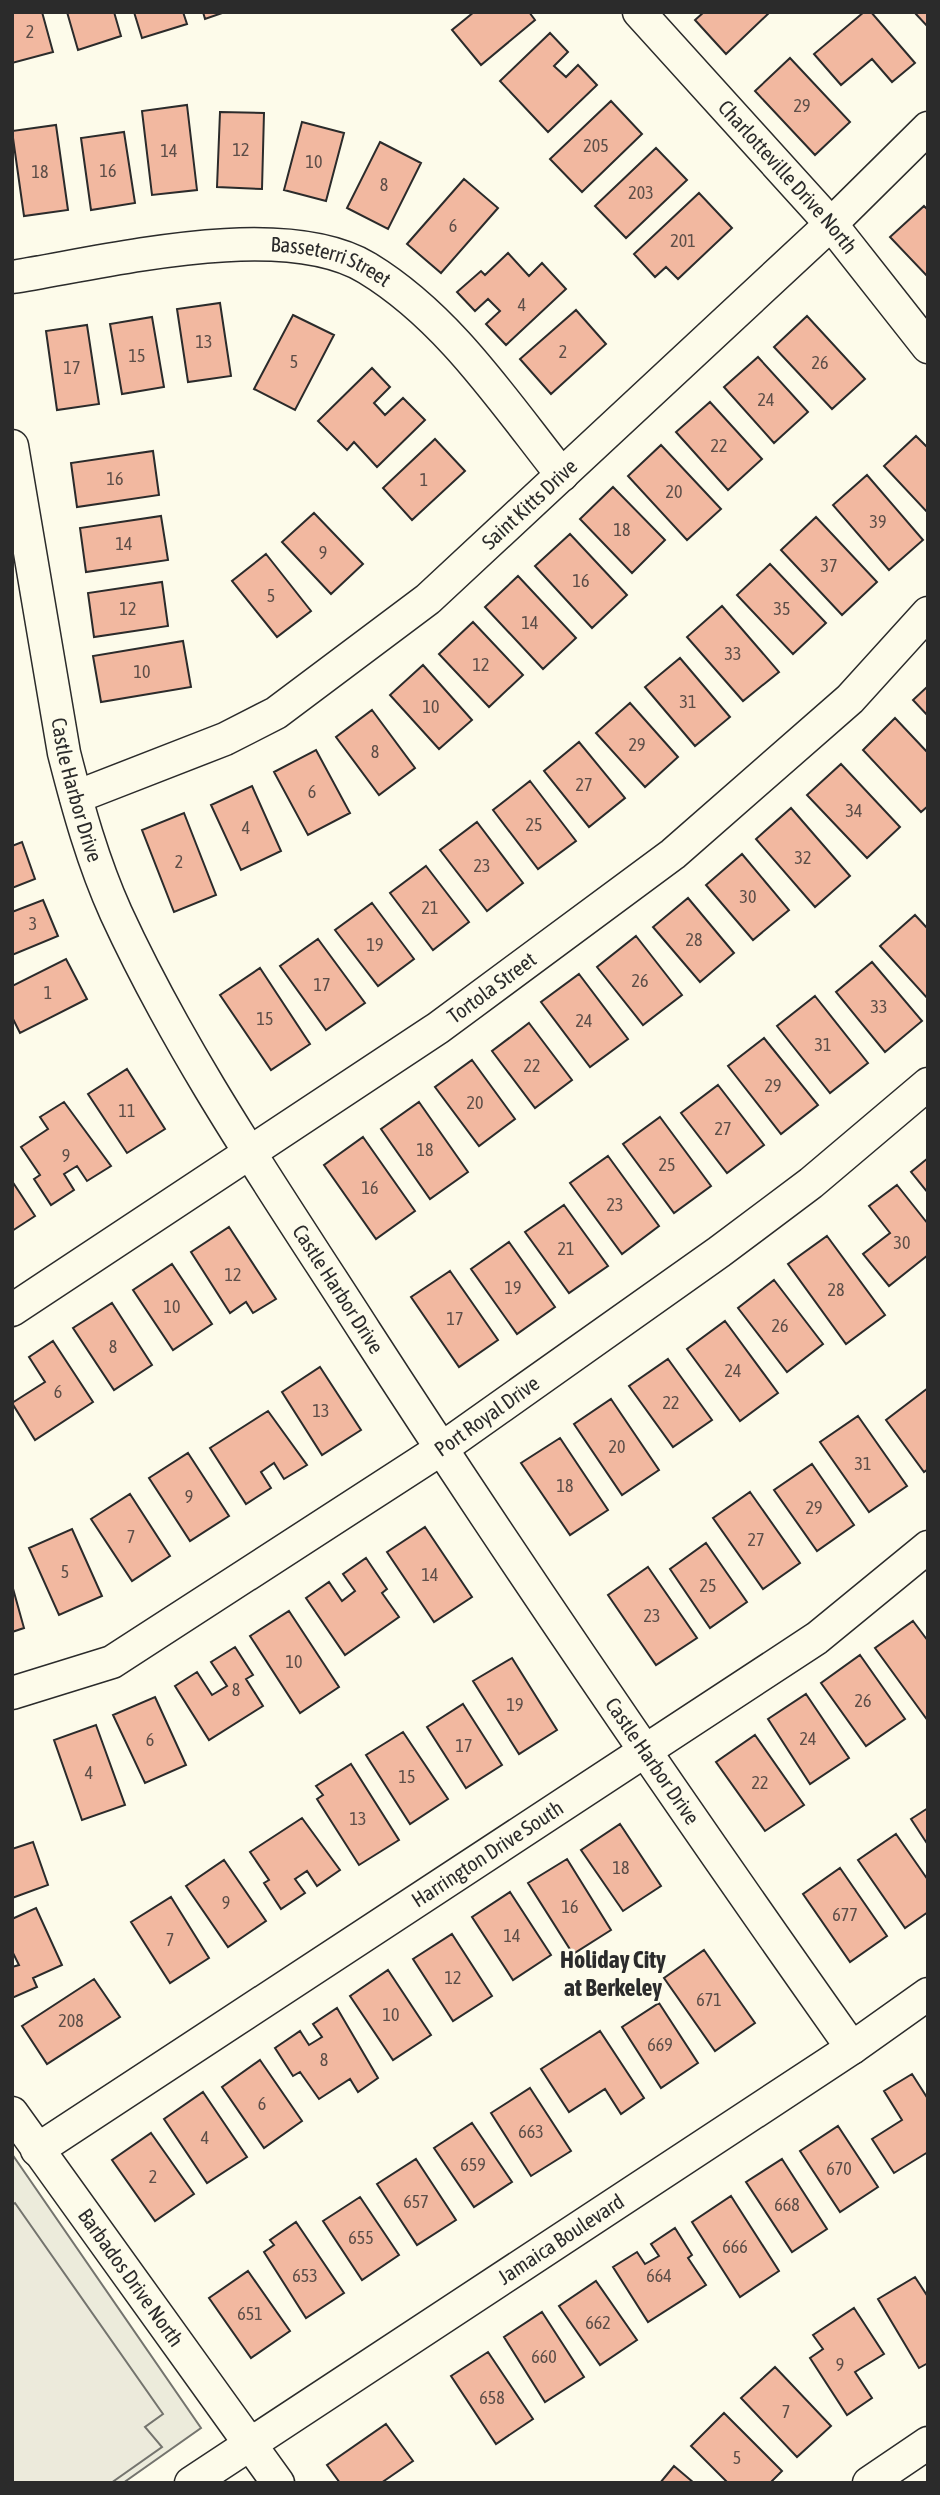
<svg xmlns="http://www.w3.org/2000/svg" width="940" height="2495" font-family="'Asap Condensed',sans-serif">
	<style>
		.green { fill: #ecebdb; stroke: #74746e; stroke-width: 2 }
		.parking { fill: #eceadb; stroke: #74746e; stroke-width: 2 }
		.building { fill: #f2b8a0; stroke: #2b2b2b; stroke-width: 2 }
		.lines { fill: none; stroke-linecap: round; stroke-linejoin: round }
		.minor-casing { stroke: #2b2b2b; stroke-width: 35 }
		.minor { stroke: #fdfbea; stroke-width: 32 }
		.labels { text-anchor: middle; stroke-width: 5; stroke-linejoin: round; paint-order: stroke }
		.number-label { font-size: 18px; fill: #5d4e48 }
		.street-label { font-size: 21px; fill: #2b2b2b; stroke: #fdfbea }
		.quarter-label { font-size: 24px; font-weight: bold; fill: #2b2b2b; stroke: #fdfbea }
	</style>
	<rect width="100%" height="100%" fill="#fdfbea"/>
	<path class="green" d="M12,2154L201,2428L123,2483H12Z"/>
	<path class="parking" d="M15,2203L163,2414L145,2427L162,2447L111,2483H12V2205Z"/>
	<path class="building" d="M12,12H42L53,52L12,63Z
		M67,12H114L121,36L78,50Z
		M134,12H183L187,24L142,38Z
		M203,12H225L205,19Z
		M474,12H529L535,20L481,65L452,30Z
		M704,12H770L726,54L695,20Z
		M864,12H871L915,63L892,82L872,59L841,85L814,54Z
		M914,12H928V27Z
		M550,33L568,52L554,66L566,77L578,65L597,85L548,132L500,81Z
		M790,58L850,122L815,155L755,91Z
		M611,101L642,134L582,192L550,159Z
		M187,105L197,190L152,195L142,111Z
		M220,112L264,113L262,189L217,187Z
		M302,122L344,133L326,201L284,190Z
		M56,125L68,210L24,216L12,131Z
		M124,132L135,203L91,210L81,138Z
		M380,142L421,163L388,229L347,208Z
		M656,148L687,180L626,238L595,206Z
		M464,179L498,208L441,273L407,244Z
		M699,193L732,228L678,279L666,267L655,277L634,254Z
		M924,206L928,210V277L890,237Z
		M508,253L529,276L542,263L566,289L506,345L486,324L500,311L488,299L475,311L457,292L481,271L485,275Z
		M220,303L231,376L188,382L177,309Z
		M576,310L606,344L551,394L520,359Z
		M293,315L334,335L295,410L254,389Z
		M807,316L865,379L832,409L774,347Z
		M152,317L164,387L122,394L110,324Z
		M87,325L99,404L57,410L46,331Z
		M758,357L808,412L774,443L724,387Z
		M372,368L390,387L374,403L385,415L403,398L425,420L377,467L354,442L347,450L318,421Z
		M710,402L762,459L728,490L676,432Z
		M916,436L928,448V513L884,466Z
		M435,439L465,471L412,520L383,488Z
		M661,445L721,509L687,540L628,476Z
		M153,451L159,495L77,507L71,463Z
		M867,475L923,540L889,570L833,505Z
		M613,487L665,540L632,573L580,519Z
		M314,513L363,564L331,594L282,542Z
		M161,516L168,560L86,572L80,528Z
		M816,517L877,582L842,615L781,550Z
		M570,534L627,595L592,628L535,566Z
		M266,554L311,611L277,637L232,581Z
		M770,564L826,623L793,654L737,595Z
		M518,576L576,638L543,669L485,607Z
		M162,582L168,626L94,637L88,593Z
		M722,606L779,672L743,701L687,637Z
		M473,622L523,675L489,707L439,654Z
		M183,641L191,687L101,702L93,656Z
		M680,658L730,717L695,746L645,687Z
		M423,665L472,720L439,749L390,695Z
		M928,686V716L913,700Z
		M630,703L678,757L645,787L596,733Z
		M372,710L415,768L379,795L336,737Z
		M895,718L928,753V806L921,812L863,750Z
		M579,742L625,798L589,827L544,771Z
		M316,750L350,813L308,835L274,772Z
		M841,764L900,827L867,858L807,795Z
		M530,781L576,841L538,869L493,810Z
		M252,786L281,851L241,870L211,805Z
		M791,808L850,876L815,907L756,839Z
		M184,813L216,895L174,912L142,830Z
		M477,822L523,883L487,911L440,850Z
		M22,842L35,879L12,888V846Z
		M742,854L789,910L753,940L706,885Z
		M426,866L469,922L433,950L390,893Z
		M688,898L734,953L700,982L653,927Z
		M43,900L58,936L12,955V912Z
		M372,903L414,959L378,986L335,930Z
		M915,915L928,929V999L880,946Z
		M636,936L682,995L643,1025L597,967Z
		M318,939L365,1003L326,1030L280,966Z
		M66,959L87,999L20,1033L12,1017V986Z
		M872,962L922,1021L885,1052L836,992Z
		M260,968L310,1044L271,1070L220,995Z
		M579,974L628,1039L590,1067L541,1002Z
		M815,996L868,1063L830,1093L777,1026Z
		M529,1023L572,1080L535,1108L492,1051Z
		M764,1038L818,1105L781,1134L728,1066Z
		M472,1060L515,1119L479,1146L435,1087Z
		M127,1069L165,1129L127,1153L88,1094Z
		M718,1085L764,1145L727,1173L681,1113Z
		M64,1102L111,1166L87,1181L77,1166L64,1174L74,1190L51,1205L34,1179L40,1175L21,1147L48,1129L40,1117Z
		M419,1102L468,1172L430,1199L381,1129Z
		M660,1117L711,1186L674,1213L623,1144Z
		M363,1137L415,1211L376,1239L324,1165Z
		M608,1156L659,1226L622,1254L570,1183Z
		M928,1158V1193L911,1172Z
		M12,1181L35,1216L12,1231Z
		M897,1185L928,1224V1255L889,1286L863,1254L890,1233L869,1206Z
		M564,1205L608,1266L569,1293L525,1232Z
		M229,1227L276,1299L253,1313L246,1302L230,1313L191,1252Z
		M827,1236L885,1315L846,1344L788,1264Z
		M509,1242L555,1307L517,1334L471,1269Z
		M172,1264L212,1324L173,1350L133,1290Z
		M450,1271L498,1340L459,1367L411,1297Z
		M774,1280L823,1344L787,1372L738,1308Z
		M112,1303L152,1365L114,1390L73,1328Z
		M725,1321L778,1393L740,1421L687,1349Z
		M53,1341L93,1402L35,1440L12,1403L45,1382L29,1357Z
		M668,1359L712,1420L673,1447L629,1386Z
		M320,1367L361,1430L322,1455L282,1392Z
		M928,1388V1469L924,1472L886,1420Z
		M611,1399L659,1470L622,1495L574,1424Z
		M268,1411L307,1465L284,1479L274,1463L261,1472L271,1488L246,1504L210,1448Z
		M858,1416L907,1486L869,1512L820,1442Z
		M560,1438L608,1510L570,1535L521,1463Z
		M188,1453L229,1516L190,1541L149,1478Z
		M812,1464L854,1525L817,1551L774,1490Z
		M750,1492L800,1563L763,1589L713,1518Z
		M130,1494L170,1556L132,1581L91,1519Z
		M425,1527L472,1597L434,1622L387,1552Z
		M72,1529L102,1596L59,1615L29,1548Z
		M706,1543L747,1602L710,1628L670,1569Z
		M366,1558L387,1589L382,1593L399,1617L345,1655L306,1598L329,1582L342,1601L355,1591L343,1574Z
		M648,1567L697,1638L656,1665L608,1595Z
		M12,1585L24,1628L12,1632Z
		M289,1611L339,1687L300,1713L250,1636Z
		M913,1621L928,1641V1721L875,1648Z
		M235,1647L253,1675L246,1679L263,1706L209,1740L175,1686L197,1672L212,1695L227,1686L211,1662Z
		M860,1655L905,1719L866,1746L821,1683Z
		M512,1658L557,1730L519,1754L473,1681Z
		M806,1694L849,1758L810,1784L768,1719Z
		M155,1697L186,1765L145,1783L113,1715Z
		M463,1704L502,1765L466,1788L427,1727Z
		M96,1725L125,1805L82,1820L54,1740Z
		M403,1732L448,1799L410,1824L366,1755Z
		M755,1735L804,1805L765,1831L716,1762Z
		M351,1764L399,1840L359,1865L317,1799L323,1795L316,1786Z
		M928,1808V1845L911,1819Z
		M302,1818L340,1870L317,1886L307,1871L295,1879L305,1893L281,1909L264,1883L269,1880L250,1852Z
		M620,1824L661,1886L623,1911L581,1850Z
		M896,1834L928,1880V1912L905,1928L858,1860Z
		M33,1842L48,1885L12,1898V1849Z
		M567,1859L611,1930L573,1954L528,1883Z
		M224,1860L266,1921L228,1947L186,1886Z
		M840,1868L887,1936L850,1962L803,1894Z
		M510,1892L551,1955L513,1980L472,1917Z
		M171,1897L209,1958L170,1983L131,1922Z
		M36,1908L62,1965L33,1978L37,1987L12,1998V1967L19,1965L12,1951V1919Z
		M452,1934L492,1996L453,2021L413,1959Z
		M704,1950L755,2023L715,2051L664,1978Z
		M388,1970L431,2035L393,2060L350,1996Z
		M94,1979L120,2017L47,2064L22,2026Z
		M659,2003L698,2063L661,2088L622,2027Z
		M337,2008L378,2078L358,2092L350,2079L319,2099L300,2072L293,2076L275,2048L300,2031L309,2045L322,2037L313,2024Z
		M600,2031L644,2098L621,2114L605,2089L569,2112L541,2069Z
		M260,2060L302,2121L264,2148L222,2087Z
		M912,2074L928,2099V2152L894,2173L872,2139L902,2120L884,2091Z
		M530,2088L571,2151L531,2176L491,2113Z
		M203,2092L247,2157L207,2183L164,2119Z
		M472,2123L512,2182L474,2207L434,2148Z
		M838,2126L878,2187L840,2212L800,2151Z
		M151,2133L194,2194L155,2221L112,2160Z
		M416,2159L456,2220L417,2245L377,2184Z
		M782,2159L827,2229L792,2252L746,2182Z
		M731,2196L779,2271L740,2297L692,2222Z
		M360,2197L399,2255L362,2280L323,2221Z
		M296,2222L344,2293L306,2318L264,2252L274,2245L270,2240Z
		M675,2228L692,2255L688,2258L706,2285L648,2322L613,2267L637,2252L645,2264L659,2256L651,2244Z
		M248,2271L290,2331L251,2358L209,2298Z
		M915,2277L928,2297V2363L919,2368L878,2299Z
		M596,2281L637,2340L600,2365L559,2306Z
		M854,2308L884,2354L855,2372L872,2398L847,2415L810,2358L823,2349L813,2335Z
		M542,2312L584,2377L545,2402L504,2337Z
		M488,2352L533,2419L496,2444L451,2376Z
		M775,2367L831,2426L797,2457L741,2398Z
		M724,2413L782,2471L770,2483H728L691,2446Z
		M386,2424L413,2461L381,2483H340L327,2465Z
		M674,2466L694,2483H660Z"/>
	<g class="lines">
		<g class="minor-casing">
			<g id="minor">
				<path id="s1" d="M639,12L831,224L928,347"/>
				<path id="s2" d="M12,277C107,262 282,217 367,268C448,317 504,402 562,475"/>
				<path id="s3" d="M12,446L64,753C78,808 93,862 116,913C184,1061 279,1197 366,1333C523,1576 686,1813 852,2048"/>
				<path id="s4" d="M76,797L225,739L276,713L428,599L831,224L928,128"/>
				<path id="s5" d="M12,1310L438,1028L673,854L850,699L928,613"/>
				<path id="s6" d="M12,1693L112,1662L441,1449L719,1252L811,1183L928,1084"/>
				<path id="s7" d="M12,2113L278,2483"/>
				<path id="s8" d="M37,2150L817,1638L928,1547"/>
				<path id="s9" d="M191,2483L852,2048L928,1994"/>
				<path d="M869,2483L928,2443"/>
			</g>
		</g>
		<use href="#minor" class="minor"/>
	</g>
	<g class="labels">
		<g class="number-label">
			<text x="30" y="38">2</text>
			<text x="802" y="112">29</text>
			<text x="596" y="152">205</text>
			<text x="241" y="156">12</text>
			<text x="169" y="157">14</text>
			<text x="314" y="168">10</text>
			<text x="108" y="177">16</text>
			<text x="40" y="178">18</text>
			<text x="384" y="191">8</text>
			<text x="641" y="199">203</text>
			<text x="453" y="232">6</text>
			<text x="683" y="247">201</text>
			<text x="522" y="311">4</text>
			<text x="204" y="348">13</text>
			<text x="563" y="358">2</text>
			<text x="137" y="362">15</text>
			<text x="294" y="368">5</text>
			<text x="820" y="369">26</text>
			<text x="72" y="374">17</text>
			<text x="766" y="406">24</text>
			<text x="719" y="452">22</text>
			<text x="115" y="485">16</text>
			<text x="424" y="486">1</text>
			<text x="674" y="498">20</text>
			<text x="878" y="528">39</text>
			<text x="622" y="536">18</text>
			<text x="124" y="550">14</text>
			<text x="323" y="559">9</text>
			<text x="829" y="572">37</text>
			<text x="581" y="587">16</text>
			<text x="271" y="602">5</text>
			<text x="128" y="615">12</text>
			<text x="782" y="615">35</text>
			<text x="530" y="629">14</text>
			<text x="733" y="660">33</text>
			<text x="481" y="671">12</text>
			<text x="142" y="678">10</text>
			<text x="688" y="708">31</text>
			<text x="431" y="713">10</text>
			<text x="637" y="751">29</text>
			<text x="375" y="758">8</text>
			<text x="584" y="791">27</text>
			<text x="312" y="798">6</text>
			<text x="854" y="817">34</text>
			<text x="534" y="831">25</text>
			<text x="246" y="834">4</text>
			<text x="803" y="864">32</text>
			<text x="179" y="868">2</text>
			<text x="482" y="872">23</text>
			<text x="748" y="903">30</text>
			<text x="430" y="914">21</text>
			<text x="33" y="930">3</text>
			<text x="694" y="946">28</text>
			<text x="375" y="951">19</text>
			<text x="640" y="987">26</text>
			<text x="322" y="991">17</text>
			<text x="48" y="999">1</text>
			<text x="879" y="1013">33</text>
			<text x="265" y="1025">15</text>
			<text x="584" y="1027">24</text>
			<text x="823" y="1051">31</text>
			<text x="532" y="1072">22</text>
			<text x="773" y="1092">29</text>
			<text x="475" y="1109">20</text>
			<text x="127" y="1117">11</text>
			<text x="723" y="1135">27</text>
			<text x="425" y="1156">18</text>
			<text x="66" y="1162">9</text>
			<text x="667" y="1171">25</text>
			<text x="370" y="1194">16</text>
			<text x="615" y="1211">23</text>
			<text x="902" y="1249">30</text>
			<text x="566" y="1255">21</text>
			<text x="233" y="1281">12</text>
			<text x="513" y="1294">19</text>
			<text x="836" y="1296">28</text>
			<text x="172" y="1313">10</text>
			<text x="455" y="1325">17</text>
			<text x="780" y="1332">26</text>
			<text x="113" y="1353">8</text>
			<text x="733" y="1377">24</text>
			<text x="58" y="1398">6</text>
			<text x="671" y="1409">22</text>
			<text x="321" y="1417">13</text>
			<text x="617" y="1453">20</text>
			<text x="863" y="1470">31</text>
			<text x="565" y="1492">18</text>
			<text x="189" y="1503">9</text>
			<text x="814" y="1514">29</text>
			<text x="131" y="1543">7</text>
			<text x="756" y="1546">27</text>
			<text x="65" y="1578">5</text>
			<text x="430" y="1581">14</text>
			<text x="708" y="1592">25</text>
			<text x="652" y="1622">23</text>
			<text x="294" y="1668">10</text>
			<text x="236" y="1696">8</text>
			<text x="863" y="1707">26</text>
			<text x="515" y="1711">19</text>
			<text x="808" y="1745">24</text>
			<text x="150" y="1746">6</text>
			<text x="464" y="1752">17</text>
			<text x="89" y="1779">4</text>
			<text x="407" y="1783">15</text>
			<text x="760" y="1789">22</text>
			<text x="358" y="1825">13</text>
			<text x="621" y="1874">18</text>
			<text x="226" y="1909">9</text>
			<text x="570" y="1913">16</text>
			<text x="845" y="1921">677</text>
			<text x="512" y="1942">14</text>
			<text x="170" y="1946">7</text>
			<text x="453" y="1984">12</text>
			<text x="709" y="2006">671</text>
			<text x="391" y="2021">10</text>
			<text x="71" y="2027">208</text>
			<text x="660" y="2051">669</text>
			<text x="324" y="2066">8</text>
			<text x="262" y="2110">6</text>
			<text x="531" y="2138">663</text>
			<text x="205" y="2144">4</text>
			<text x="473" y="2171">659</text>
			<text x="839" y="2175">670</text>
			<text x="153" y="2183">2</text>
			<text x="416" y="2208">657</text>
			<text x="787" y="2211">668</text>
			<text x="361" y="2244">655</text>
			<text x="735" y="2253">666</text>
			<text x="305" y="2282">653</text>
			<text x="659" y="2282">664</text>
			<text x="250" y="2320">651</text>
			<text x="598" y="2329">662</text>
			<text x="544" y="2363">660</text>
			<text x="840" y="2371">9</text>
			<text x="492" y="2404">658</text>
			<text x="786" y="2418">7</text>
			<text x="737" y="2464">5</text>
		</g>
		<g class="street-label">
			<text dy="7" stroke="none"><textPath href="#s1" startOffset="222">Charlotteville Drive North</textPath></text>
			<text dy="7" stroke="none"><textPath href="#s2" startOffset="324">Basseterri Street</textPath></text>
			<text dy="7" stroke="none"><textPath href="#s4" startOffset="546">Saint Kitts Drive</textPath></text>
			<text dy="7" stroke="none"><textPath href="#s3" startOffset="350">Castle Harbor Drive</textPath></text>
			<text dy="7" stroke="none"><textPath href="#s5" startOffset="578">Tortola Street</textPath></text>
			<text dy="7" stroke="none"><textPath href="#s3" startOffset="917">Castle Harbor Drive</textPath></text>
			<text dy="7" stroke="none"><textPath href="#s6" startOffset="553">Port Royal Drive</textPath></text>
			<text dy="7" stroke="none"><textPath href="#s3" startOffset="1484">Castle Harbor Drive</textPath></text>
			<text dy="7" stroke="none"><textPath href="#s8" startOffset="539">Harrington Drive South</textPath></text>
			<text dy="7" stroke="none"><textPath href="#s9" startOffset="443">Jamaica Boulevard</textPath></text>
			<text dy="7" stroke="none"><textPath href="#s7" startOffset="203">Barbados Drive North</textPath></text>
		</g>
		<g class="quarter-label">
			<text x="613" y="1968">Holiday City<tspan x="613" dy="28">at Berkeley</tspan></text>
		</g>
	</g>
	<rect width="940" height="2495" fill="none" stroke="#2b2b2b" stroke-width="28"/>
</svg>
